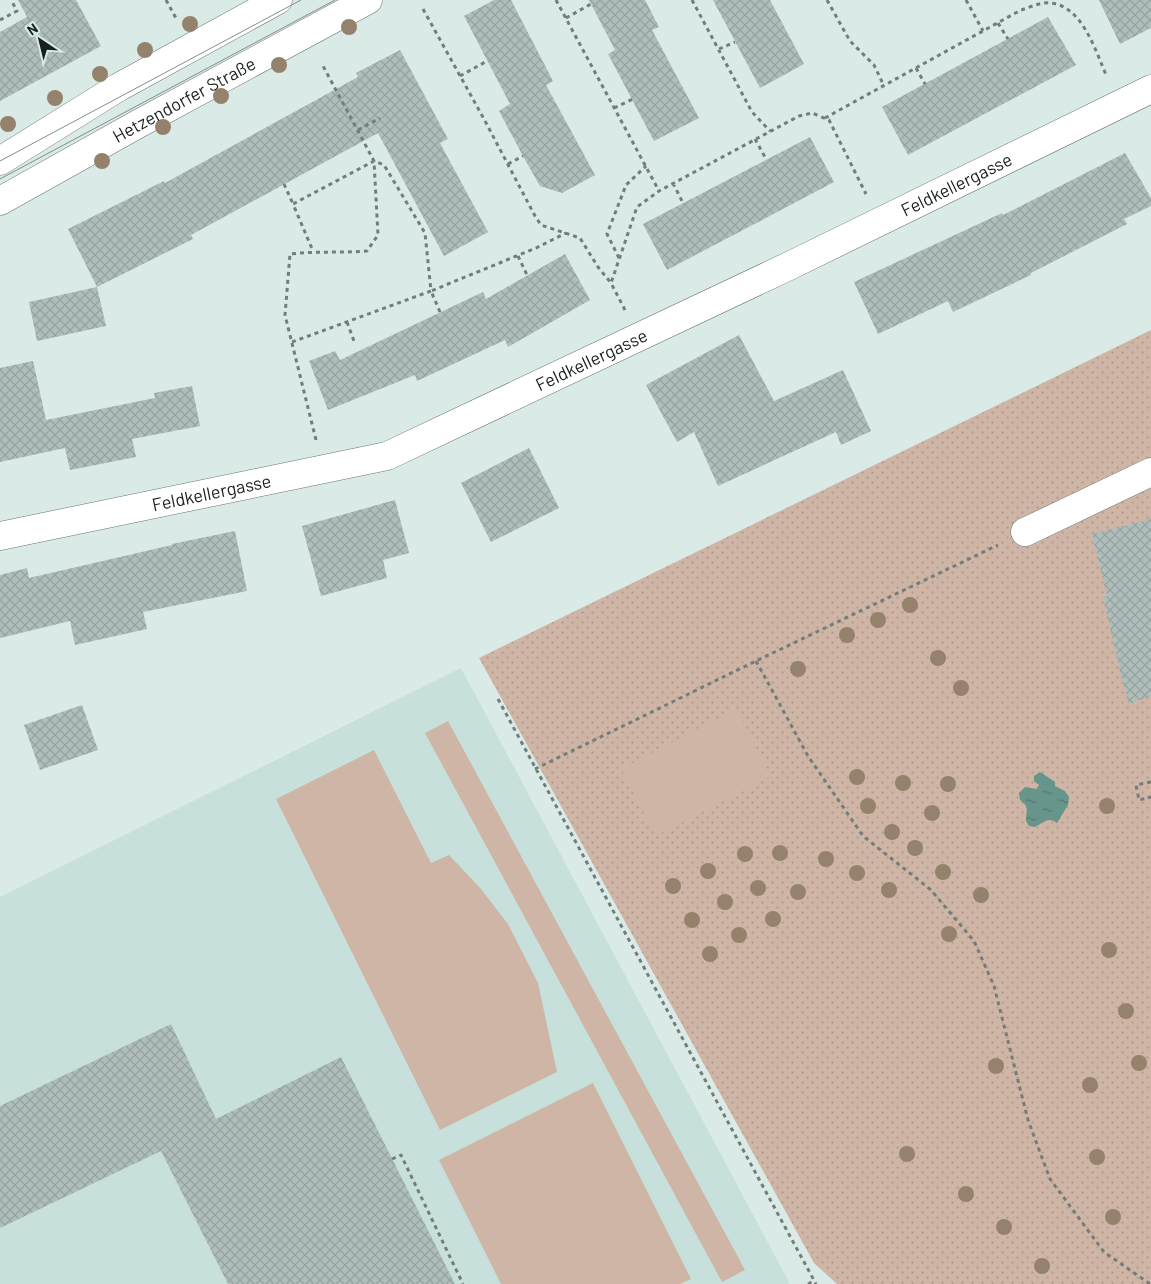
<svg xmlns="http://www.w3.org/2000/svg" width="1151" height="1284" font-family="Barlow,sans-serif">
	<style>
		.built { fill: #c7e0db }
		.grass { fill: url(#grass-dots) }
		.pitch { fill: #cfb5a5 }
		.water { fill: url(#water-ripples) }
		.building { fill: url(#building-cross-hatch) }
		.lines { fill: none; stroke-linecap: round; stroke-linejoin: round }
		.minor-casing { stroke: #687774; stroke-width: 29 }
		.major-casing { stroke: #687774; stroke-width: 29 }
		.path { stroke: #737d7b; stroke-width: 3; stroke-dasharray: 4 4; stroke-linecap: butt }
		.minor { stroke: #fff; stroke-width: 28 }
		.major { stroke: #fff; stroke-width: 28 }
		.tram { stroke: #838f8c; stroke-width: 1 }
		.tree { fill: #94826c }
		.labels { text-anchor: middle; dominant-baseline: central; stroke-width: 5; stroke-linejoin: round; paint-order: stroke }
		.street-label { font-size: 18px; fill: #1a201f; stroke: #daeae6 }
	</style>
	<defs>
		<pattern id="grass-dots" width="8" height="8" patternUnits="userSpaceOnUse" patternTransform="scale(1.25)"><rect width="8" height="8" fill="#cfb5a5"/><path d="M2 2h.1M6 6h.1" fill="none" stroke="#b19b8e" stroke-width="1.8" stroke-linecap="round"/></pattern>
		<pattern id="water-ripples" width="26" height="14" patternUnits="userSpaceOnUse" patternTransform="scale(1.25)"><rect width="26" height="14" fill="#67948b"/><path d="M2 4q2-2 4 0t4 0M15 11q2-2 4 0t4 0" fill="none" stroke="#547871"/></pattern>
		<pattern id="building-cross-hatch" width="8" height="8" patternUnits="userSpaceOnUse" patternTransform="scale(1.25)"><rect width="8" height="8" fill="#afbebb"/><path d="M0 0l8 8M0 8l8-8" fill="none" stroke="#96a3a0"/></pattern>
	</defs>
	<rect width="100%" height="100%" fill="#daeae6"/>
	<path class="built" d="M461,668L790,1284H0V897Z"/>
	<path class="grass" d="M1151,330V1284H837L814,1263L479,658Z"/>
	<path class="pitch" d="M736,709L771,776L656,836L621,769Z
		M448,721L745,1270L722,1282L425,733Z
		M374,750L431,863L449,855L481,889L508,924L538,983L557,1072L440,1130L276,799Z
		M593,1083L691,1279L680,1284H501L439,1160Z"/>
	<path class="water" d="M1040,772L1055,782V786L1065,791L1069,797L1068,805L1057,823C1048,816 1043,823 1035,827L1029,826L1026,821C1026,811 1030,807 1020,800L1019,793L1025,787L1037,789L1039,785L1034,781V776Z"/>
	<path class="building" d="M18,0H76L101,46L0,101V32L27,17Z
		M494,0H511L553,81L546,85L595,175L562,193L540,186L523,156L499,111L510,104L464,16Z
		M589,0H645L659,27L652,30L699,118L654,141L608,54L615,50Z
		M713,0H770L804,64L760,88Z
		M1099,0H1151V28L1120,44Z
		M1048,17L1076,65L908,155L882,107Z
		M400,50L448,139L440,143L488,232L444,256L378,133L191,235L193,239L97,287L68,229L164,181L165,183L358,77L356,73Z
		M810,137L834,182L667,270L643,224Z
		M1125,153L1151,198V206L1124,219L1127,224L1031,273V275L953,312L948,301L878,334L854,282L1002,213L1003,215Z
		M565,254L590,300L508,347L505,340L417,381L415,375L328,410L309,361L335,351L340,360L483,292L486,299Z
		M97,287L106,326L37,341L29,302Z
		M739,335L774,401L843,370L871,431L841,445L836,432L718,486L694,432L677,442L646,385Z
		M33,361L46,420L155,398L154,393L192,386L200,426L132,439L136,457L70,470L65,448L0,462V368Z
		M529,448L559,508L491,542L461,483Z
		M395,500L409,553L383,560L387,578L321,596L302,526Z
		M1151,519V696L1129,704L1121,676L1103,597L1107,596L1092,534Z
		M235,531L247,591L143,612L147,629L75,645L70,621L0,638V575L27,568L29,578L172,545V544Z
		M82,705L98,750L40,770L24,725Z
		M171,1024L216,1119L341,1057L455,1284H228L161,1151L0,1228V1106Z"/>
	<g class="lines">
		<g class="minor-casing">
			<g id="minor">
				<path d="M1025,532L1151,472"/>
				<path id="s1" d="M0,536L387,456L787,267L1151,89"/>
			</g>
		</g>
		<g class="major-casing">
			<g id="major">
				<path d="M0,161L119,87L278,0"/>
				<path id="s2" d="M0,201L138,124L368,0"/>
			</g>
		</g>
		<path class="path" d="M166,0L177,20
			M556,0L659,191
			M692,0L752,112L770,131
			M827,0L850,41L874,65L884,86
			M966,0L983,31
			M423,9L484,119L535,216L541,225L580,238L598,267L611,283
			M566,18L591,4
			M0,20L17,11L11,0
			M998,23L1008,39
			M719,49L735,42
			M916,68L925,84
			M460,76L487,61
			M614,108L633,99
			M825,118L1021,10C1028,8 1036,4 1044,3C1081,0 1095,50 1107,77
			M358,130L380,118
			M755,139L766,159
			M508,164L523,156
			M673,183L683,203
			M284,184L293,204
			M518,256L527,275
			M619,258L607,234L626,185L646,166
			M625,310L611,283L637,207L659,191L799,116L812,113L829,120L866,194
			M440,312L431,291L536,248L566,233
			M347,322L355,344
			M292,342L431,291L425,233L384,165L374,161L293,204L313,251
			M316,440L285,315L290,254C316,251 341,253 367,251L378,235L374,161L322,64
			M756,661L808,756L863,836L931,890L974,941L994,986L1028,1120L1050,1179L1104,1252L1150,1284
			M498,699L816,1284
			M535,769L756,661L998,545
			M1151,782L1136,785L1139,800L1151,797
			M392,1159L401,1155L463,1284
			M808,1284L813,1281"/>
		<use href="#minor" class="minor"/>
		<use href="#major" class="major"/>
		<path class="tram" d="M0,161L301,0
			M0,179L335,0"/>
	</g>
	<g class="tree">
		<circle cx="190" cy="24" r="8"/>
		<circle cx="349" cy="27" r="8"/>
		<circle cx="145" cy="50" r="8"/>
		<circle cx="279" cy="65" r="8"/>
		<circle cx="100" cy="74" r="8"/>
		<circle cx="221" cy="96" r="8"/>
		<circle cx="55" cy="98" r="8"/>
		<circle cx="8" cy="124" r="8"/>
		<circle cx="163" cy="127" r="8"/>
		<circle cx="102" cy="161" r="8"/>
		<circle cx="910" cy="605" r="8"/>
		<circle cx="878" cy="620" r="8"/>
		<circle cx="847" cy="635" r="8"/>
		<circle cx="938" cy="658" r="8"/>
		<circle cx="798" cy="669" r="8"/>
		<circle cx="961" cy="688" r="8"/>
		<circle cx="857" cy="777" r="8"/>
		<circle cx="903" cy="783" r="8"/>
		<circle cx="948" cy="784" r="8"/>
		<circle cx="868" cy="806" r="8"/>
		<circle cx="1107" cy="806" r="8"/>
		<circle cx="932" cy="813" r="8"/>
		<circle cx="892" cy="832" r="8"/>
		<circle cx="915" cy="848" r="8"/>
		<circle cx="780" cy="853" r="8"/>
		<circle cx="745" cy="854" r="8"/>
		<circle cx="826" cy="859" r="8"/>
		<circle cx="708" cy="871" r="8"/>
		<circle cx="943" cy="872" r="8"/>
		<circle cx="857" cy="873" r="8"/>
		<circle cx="673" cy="886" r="8"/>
		<circle cx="758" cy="888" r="8"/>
		<circle cx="889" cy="890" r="8"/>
		<circle cx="798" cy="892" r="8"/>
		<circle cx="981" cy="895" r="8"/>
		<circle cx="725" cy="902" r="8"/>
		<circle cx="773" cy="919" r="8"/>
		<circle cx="692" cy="920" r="8"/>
		<circle cx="949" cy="934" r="8"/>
		<circle cx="739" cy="935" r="8"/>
		<circle cx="1109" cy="950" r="8"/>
		<circle cx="710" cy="954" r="8"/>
		<circle cx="1126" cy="1011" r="8"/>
		<circle cx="1139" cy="1063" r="8"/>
		<circle cx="996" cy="1066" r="8"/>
		<circle cx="1090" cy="1085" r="8"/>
		<circle cx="907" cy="1154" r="8"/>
		<circle cx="1097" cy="1157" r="8"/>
		<circle cx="966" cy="1194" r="8"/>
		<circle cx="1113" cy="1217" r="8"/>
		<circle cx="1004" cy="1227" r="8"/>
		<circle cx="1042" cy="1266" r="8"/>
	</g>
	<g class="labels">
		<g class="street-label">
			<text stroke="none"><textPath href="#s2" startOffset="210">Hetzendorfer Straße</textPath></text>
			<text stroke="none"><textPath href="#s1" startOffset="1026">Feldkellergasse</textPath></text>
			<text stroke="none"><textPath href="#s1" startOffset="621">Feldkellergasse</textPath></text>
			<text stroke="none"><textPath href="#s1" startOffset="216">Feldkellergasse</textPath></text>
		</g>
	</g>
	<g transform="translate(40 40) rotate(325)" stroke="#daeae6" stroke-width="4" paint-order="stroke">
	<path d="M0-4L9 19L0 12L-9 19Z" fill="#1a201f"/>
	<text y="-8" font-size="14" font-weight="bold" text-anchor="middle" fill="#1a201f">N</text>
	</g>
</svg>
